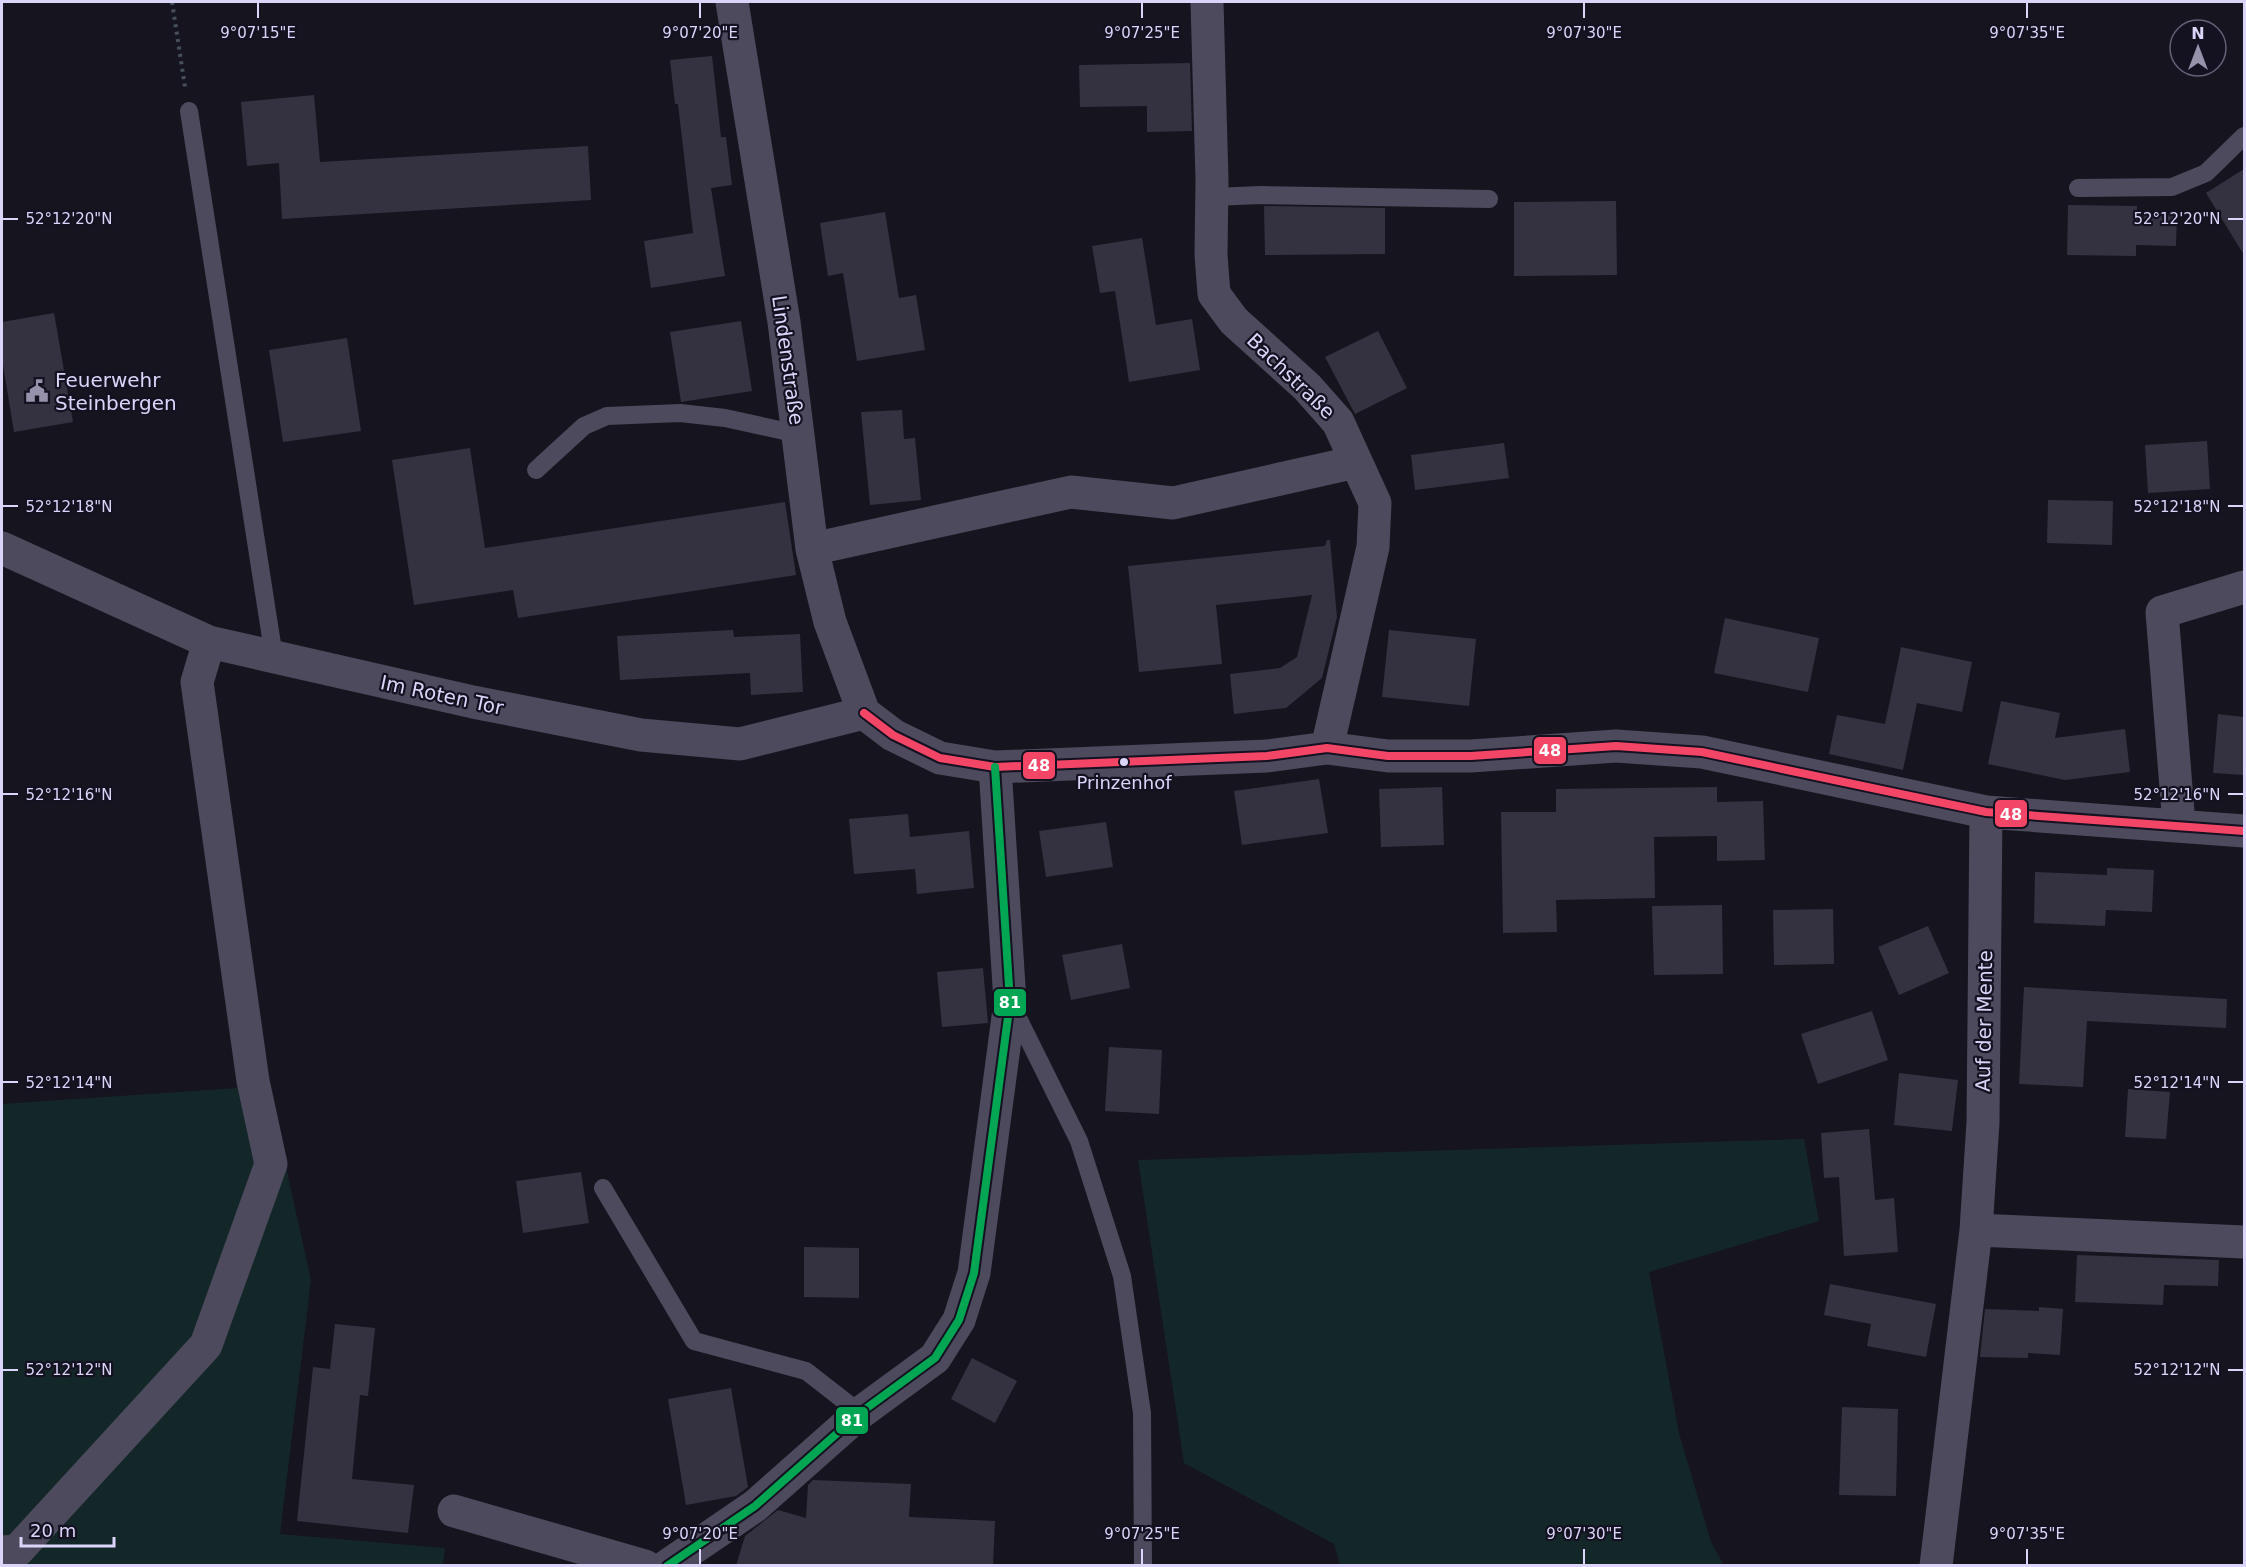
<svg xmlns="http://www.w3.org/2000/svg" width="2246" height="1567" font-family="'DejaVu Sans',sans-serif">
	<style>
		.green { fill: #142728 }
		.building { fill: #343240 }
		.lines { fill: none; stroke-linecap: round; stroke-linejoin: round }
		.path { stroke: #47505a; stroke-width: 4; stroke-dasharray: 3 4.5; stroke-linecap: butt }
		.service { stroke: #4c4a5c; stroke-width: 18 }
		.minor { stroke: #4c4a5c; stroke-width: 33 }
		.bus-1-casing { stroke: #141121; stroke-width: 12 }
		.bus-2-casing { stroke: #141121; stroke-width: 12 }
		.bus-1 { stroke: #f34667; stroke-width: 8 }
		.bus-2 { stroke: #00a651; stroke-width: 8 }
		.ticks { fill: none; stroke: #dbd6f9; stroke-width: 2 }
		.bus-dot { fill: #dbd6f9; stroke: #141121; stroke-width: 2 }
		.labels { text-anchor: middle; dominant-baseline: central; stroke-width: 4.5; stroke-linejoin: round; paint-order: stroke }
		.bus-label { font-size: 18px; fill: #dbd6f9; stroke: #141121 }
		.street-label { font-size: 20px; fill: #dbd6f9; stroke: #141121 }
		.poi-label { font-size: 20px; fill: #dbd6f9; stroke: #141121; text-anchor: start }
		.ticks-label { font-size: 15px; text-anchor: middle; fill: #dbd6f9; stroke: #141121; stroke-width: 4.5; stroke-linejoin: round; paint-order: stroke }
		.line-badge { stroke: #141121; stroke-width: 2 }
		.badge-label { font-size: 16px; text-anchor: middle; font-weight: bold; fill: #fff }
	</style>
	<rect width="100%" height="100%" fill="#16141e"/>
	<path class="green" d="M268,1086L311,1280L280,1534L445,1548L443,1565L2,1566V1104Z
		M1804,1139L1819,1221L1649,1272L1679,1433L1711,1542L1724,1565H1340L1334,1544L1184,1463L1138,1160Z"/>
	<path class="building" d="M712,56L721,137H726L732,185L711,188L725,276L651,288L644,241L693,233L678,104H675L670,60Z
		M1190,63L1192,131L1147,132V106L1080,107L1079,65Z
		M314,95L320,162L588,146L591,200L282,219L279,163L247,166L241,102Z
		M2244,169V255L2206,193Z
		M1616,201L1617,275L1514,276V202Z
		M2068,205L2137,206V214L2177,215L2176,246L2136,245V256L2067,255Z
		M1264,206L1385,208V254L1265,255Z
		M885,212L899,298L916,295L925,350L857,361L843,273L828,276L820,223Z
		M1142,238L1156,325L1192,319L1200,370L1129,382L1115,291L1100,293L1092,246Z
		M54,313L73,422L14,432L2,359V322Z
		M741,321L752,391L681,402L670,332Z
		M1378,331L1407,388L1355,414L1325,357Z
		M347,338L361,431L283,442L269,350Z
		M902,410L904,439L915,438L921,500L870,505L861,412Z
		M2207,441L2210,489L2148,493L2145,445Z
		M1504,443L1509,478L1415,490L1411,455Z
		M470,448L485,548L785,502L796,575L518,618L513,590L414,605L392,460Z
		M2048,500L2113,501L2112,545L2047,543Z
		M1327,540H1330L1337,617L1322,678L1286,708L1234,714L1230,674L1280,668L1297,657L1312,595L1216,605L1222,664L1139,672L1128,566L1325,546Z
		M1725,618L1819,638L1808,692L1714,673Z
		M733,630L734,637L800,634L803,692L751,695L750,673L620,680L617,636Z
		M1389,630L1476,639L1469,706L1382,697Z
		M1901,647L1972,662L1962,712L1917,703L1903,770L1829,754L1837,715L1885,724Z
		M2001,701L2060,713L2055,738L2125,729L2130,772L2065,780L1988,764Z
		M2218,714L2244,717V775L2213,773Z
		M1319,779L1328,833L1242,845L1234,791Z
		M1442,787L1444,845L1381,847L1379,789Z
		M1717,787V802L1763,801L1765,860L1717,861V836L1654,837L1655,898L1556,900L1557,932L1503,933L1501,812H1556V789Z
		M908,814L910,837L969,831L974,888L917,894L915,869L854,874L849,819Z
		M1106,822L1113,867L1046,877L1039,831Z
		M2107,868L2154,870L2152,912L2106,910L2105,926L2034,923L2035,872L2107,875Z
		M1722,905L1723,974L1654,975L1652,906Z
		M1833,909L1834,964L1774,965L1773,910Z
		M1928,926L1949,973L1899,995L1878,947Z
		M1122,944L1130,988L1071,1000L1062,955Z
		M983,968L988,1023L942,1027L937,972Z
		M2024,987L2227,999L2226,1028L2087,1021L2083,1087L2019,1084Z
		M1872,1011L1888,1060L1818,1084L1801,1034Z
		M1109,1047L1162,1050L1159,1114L1105,1111Z
		M1899,1073L1958,1080L1952,1131L1894,1125Z
		M2128,1089L2170,1092L2166,1139L2125,1137Z
		M1869,1129L1875,1200L1894,1198L1898,1252L1844,1256L1839,1177L1824,1178L1821,1133Z
		M581,1172L589,1223L523,1233L516,1181Z
		M804,1247L859,1248V1298L804,1297Z
		M2077,1255L2219,1260L2218,1286L2164,1285L2163,1305L2075,1302Z
		M1830,1284L1936,1304L1926,1357L1867,1346L1871,1324L1824,1315Z
		M2039,1307L2063,1309L2060,1355L2028,1353V1358L1980,1357L1985,1309L2039,1311Z
		M335,1324L375,1328L368,1396L360,1395L352,1479L414,1485L408,1533L297,1521L313,1367L330,1369Z
		M972,1358L1017,1381L995,1423L951,1399Z
		M731,1388L748,1487L736,1496L686,1505L668,1399Z
		M1842,1407L1898,1409L1896,1496L1839,1495Z
		M813,1480L911,1484L909,1517L995,1521L993,1566H736L745,1536L778,1510L806,1518L808,1485Z"/>
	<g class="lines">
		<path class="path" d="M172,2L185,87"/>
		<path class="service" d="M189,111L274,657
			M2078,188L2172,187L2206,173L2244,136
			M1212,197L1261,195L1489,199
			M536,470L584,426L607,416L680,413L725,418L798,434
			M1012,1006L1079,1141L1122,1276L1142,1413L1143,1566
			M603,1188L694,1341L806,1371L860,1413"/>
		<path class="minor" d="M732,2L784,322L812,549L830,622L864,713
			M1207,2L1212,180L1211,255L1214,294L1234,321L1307,387L1338,422L1375,503L1373,547L1327,748
			M2,548L209,642L473,702L641,735L740,744L864,713
			M812,549L1071,492L1173,503L1356,462
			M864,713L893,735L940,758L995,767L1267,756L1327,748L1388,756H1471L1616,746L1702,752L1986,812L2244,831
			M2179,825L2162,612L2244,587
			M1976,1230L2244,1242
			M454,1511L645,1566
			M2,1552L17,1551L206,1345L271,1164L253,1081L197,682L209,642
			M667,1566L755,1506L860,1413L935,1358L959,1320L974,1273L1010,1002L995,767
			M1936,1566L1976,1230L1983,1122L1986,812"/>
		<g class="bus-1-casing">
			<path id="bus-1" d="M864,713L893,735L940,758L995,767L1267,756L1327,748L1388,756H1471L1616,746L1702,752L1986,812L2244,831"/>
		</g>
		<g class="bus-2-casing">
			<path id="bus-2" d="M667,1566L755,1506L860,1413L935,1358L959,1320L974,1273L1010,1002L995,767"/>
		</g>
		<use href="#bus-1" class="bus-1"/>
		<use href="#bus-2" class="bus-2"/>
	</g>
	<path class="ticks" d="M258,3V18M700,3V18M1142,3V18M1584,3V18M2027,3V18M3,219H18M2228,219H2243M3,506H18M2228,506H2243M3,794H18M2228,794H2243M3,1082H18M2228,1082H2243M3,1370H18M2228,1370H2243M700,1549V1564M1142,1549V1564M1584,1549V1564M2027,1549V1564"/>
	<defs>
		<g id="civic-bare" transform="scale(1.8)"><path d="M-.6-6.5H3V-4.5H.6V-3L4-1V1h2V6H-6V1h2V-1L-.6-3ZM-1.2 2.5V6h2.4V2.5Z" fill="#9692ac" stroke="#141121" stroke-width="2.5" paint-order="stroke"/></g>
	</defs>
	<g fill-rule="evenodd">
		<use href="#civic-bare" x="37" y="391"/>
	</g>
	<circle class="bus-dot" cx="1124" cy="762" r="5"/>
	<g class="labels">
		<g class="bus-label">
			<text x="1124" y="782">Prinzenhof</text>
		</g>
		<g class="street-label">
			<text transform="translate(788 360) rotate(82)">Lindenstraße</text>
			<text transform="translate(1291 376) rotate(44)">Bachstraße</text>
			<text transform="translate(442 695) rotate(12)">Im Roten Tor</text>
			<text transform="translate(1984 1021) rotate(-89)">Auf der Mente</text>
		</g>
		<g class="poi-label">
			<text x="55" y="380">Feuerwehr<tspan x="55" dy="23">Steinbergen</tspan></text>
		</g>
	</g>
	<g class="ticks-label">
		<text x="258" y="38">9°07'15"E</text>
		<text x="700" y="38">9°07'20"E</text>
		<text x="1142" y="38">9°07'25"E</text>
		<text x="1584" y="38">9°07'30"E</text>
		<text x="2027" y="38">9°07'35"E</text>
		<text x="69" y="224">52°12'20"N</text>
		<text x="2177" y="224">52°12'20"N</text>
		<text x="69" y="512">52°12'18"N</text>
		<text x="2177" y="512">52°12'18"N</text>
		<text x="69" y="800">52°12'16"N</text>
		<text x="2177" y="800">52°12'16"N</text>
		<text x="69" y="1088">52°12'14"N</text>
		<text x="2177" y="1088">52°12'14"N</text>
		<text x="69" y="1375">52°12'12"N</text>
		<text x="2177" y="1375">52°12'12"N</text>
		<text x="700" y="1539">9°07'20"E</text>
		<text x="1142" y="1539">9°07'25"E</text>
		<text x="1584" y="1539">9°07'30"E</text>
		<text x="2027" y="1539">9°07'35"E</text>
	</g>
	<g class="line-badge">
		<rect x="1533" y="736" width="34" height="29" rx="6" fill="#f34667"/>
		<rect x="1022" y="751" width="34" height="29" rx="6" fill="#f34667"/>
		<rect x="1994" y="799" width="34" height="29" rx="6" fill="#f34667"/>
		<rect x="993" y="988" width="34" height="29" rx="6" fill="#00a651"/>
		<rect x="835" y="1406" width="34" height="29" rx="6" fill="#00a651"/>
	</g>
	<g class="badge-label">
		<text x="1550" y="756">48</text>
		<text x="1039" y="771">48</text>
		<text x="2011" y="820">48</text>
		<text x="1010" y="1008">81</text>
		<text x="852" y="1426">81</text>
	</g>
	<rect width="2246" height="1567" fill="none" stroke="#dbd6f9" stroke-width="6"/>
	<g transform="translate(2198 48)"><circle r="28" fill="#141121" stroke="#646077" stroke-width="1.5"/>
	<path d="M0-4.5L10 22L0 15L-10 22Z" fill="#9692ac"/>
	<text y="-9" font-size="16" font-weight="bold" text-anchor="middle" fill="#dbd6f9">N</text>
	</g>
	<path d="M21 1537v9h93v-9" fill="none" stroke="#dbd6f9" stroke-width="3"/>
	<text x="30" y="1537" font-size="18" fill="#dbd6f9" stroke="#141121" stroke-width="4.5" paint-order="stroke">20 m</text>
</svg>
